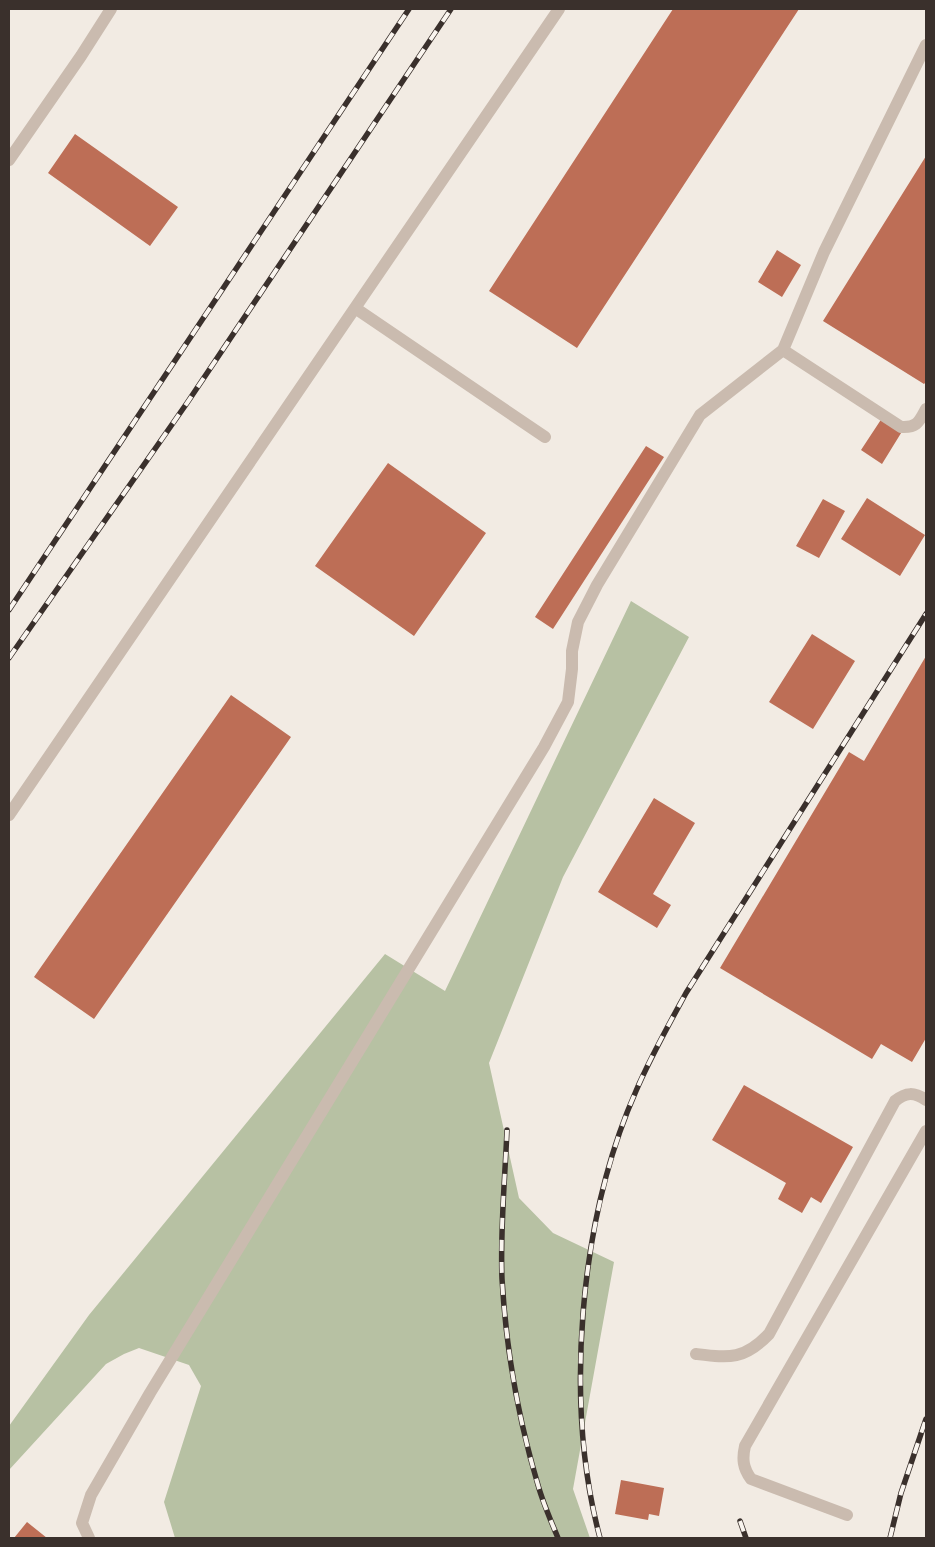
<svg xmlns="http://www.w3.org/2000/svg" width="935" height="1547" font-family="Montserrat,sans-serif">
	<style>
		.green { fill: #b7c1a3 }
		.building { fill: #bd6e56 }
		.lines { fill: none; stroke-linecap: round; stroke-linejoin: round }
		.minor { stroke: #cabbaf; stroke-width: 12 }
		.rail-casing { stroke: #3a302c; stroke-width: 5.5 }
		.rail { stroke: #faf5ef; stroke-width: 4; stroke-dasharray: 11; stroke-linecap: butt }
	</style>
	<rect width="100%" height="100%" fill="#f2ebe3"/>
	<path class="green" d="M631,601L689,637L563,877L489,1063L519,1198L553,1233L614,1262L573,1489L590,1538H175L164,1502L201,1386L189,1365L139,1348L124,1354L106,1364L9,1470V1426L89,1315L385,954L445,991Z"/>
	<path class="building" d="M673,9H799L577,348L489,291Z
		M75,134L178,207L150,246L48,173Z
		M926,156V382L924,384L823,321Z
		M777,250L801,265L782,297L758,282Z
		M886,412L906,425L882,464L861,450Z
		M646,446L664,457L553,629L535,617Z
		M388,463L486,533L414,636L315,566Z
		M867,498L925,535L900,576L841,539Z
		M823,499L845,511L819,558L796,546Z
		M812,634L855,661L813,729L769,702Z
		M926,656V1038L912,1062L881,1044L872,1059L720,968L849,752L864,761Z
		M231,695L291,737L94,1019L34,977Z
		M654,798L695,823L653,894L671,905L657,928L598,892Z
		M744,1085L853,1147L821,1203L811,1197L802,1213L778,1199L786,1183L712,1140Z
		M621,1480L664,1488L659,1516L649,1514L648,1520L615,1514Z
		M27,1522L47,1538H14Z"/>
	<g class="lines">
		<path class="minor" d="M9,160L81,56L111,9
			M355,308L545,437
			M783,350L901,427C917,428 919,422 926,409
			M9,815L559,9
			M696,1354C730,1358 744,1360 769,1334L895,1101C906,1092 914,1092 926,1100
			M847,1515L751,1479C743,1468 742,1459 745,1446L926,1131
			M89,1538L82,1523L91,1495L150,1393L544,747L568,702L572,669V651L578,622L597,585L700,415L783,350L824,252L926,45"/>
		<g class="rail-casing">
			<path id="rail" d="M9,610L409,9
				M9,658L187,403L451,9
				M507,1130C505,1179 500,1230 502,1279C506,1348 518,1418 538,1485C543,1503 551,1521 558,1538
				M740,1521L746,1538
				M600,1538C564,1403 579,1220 636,1091C650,1058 668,1026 686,993L926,614
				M890,1538L901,1493L926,1419"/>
		</g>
		<use href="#rail" class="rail"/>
	</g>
	<rect width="935" height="1547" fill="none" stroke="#3a302c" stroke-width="20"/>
</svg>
